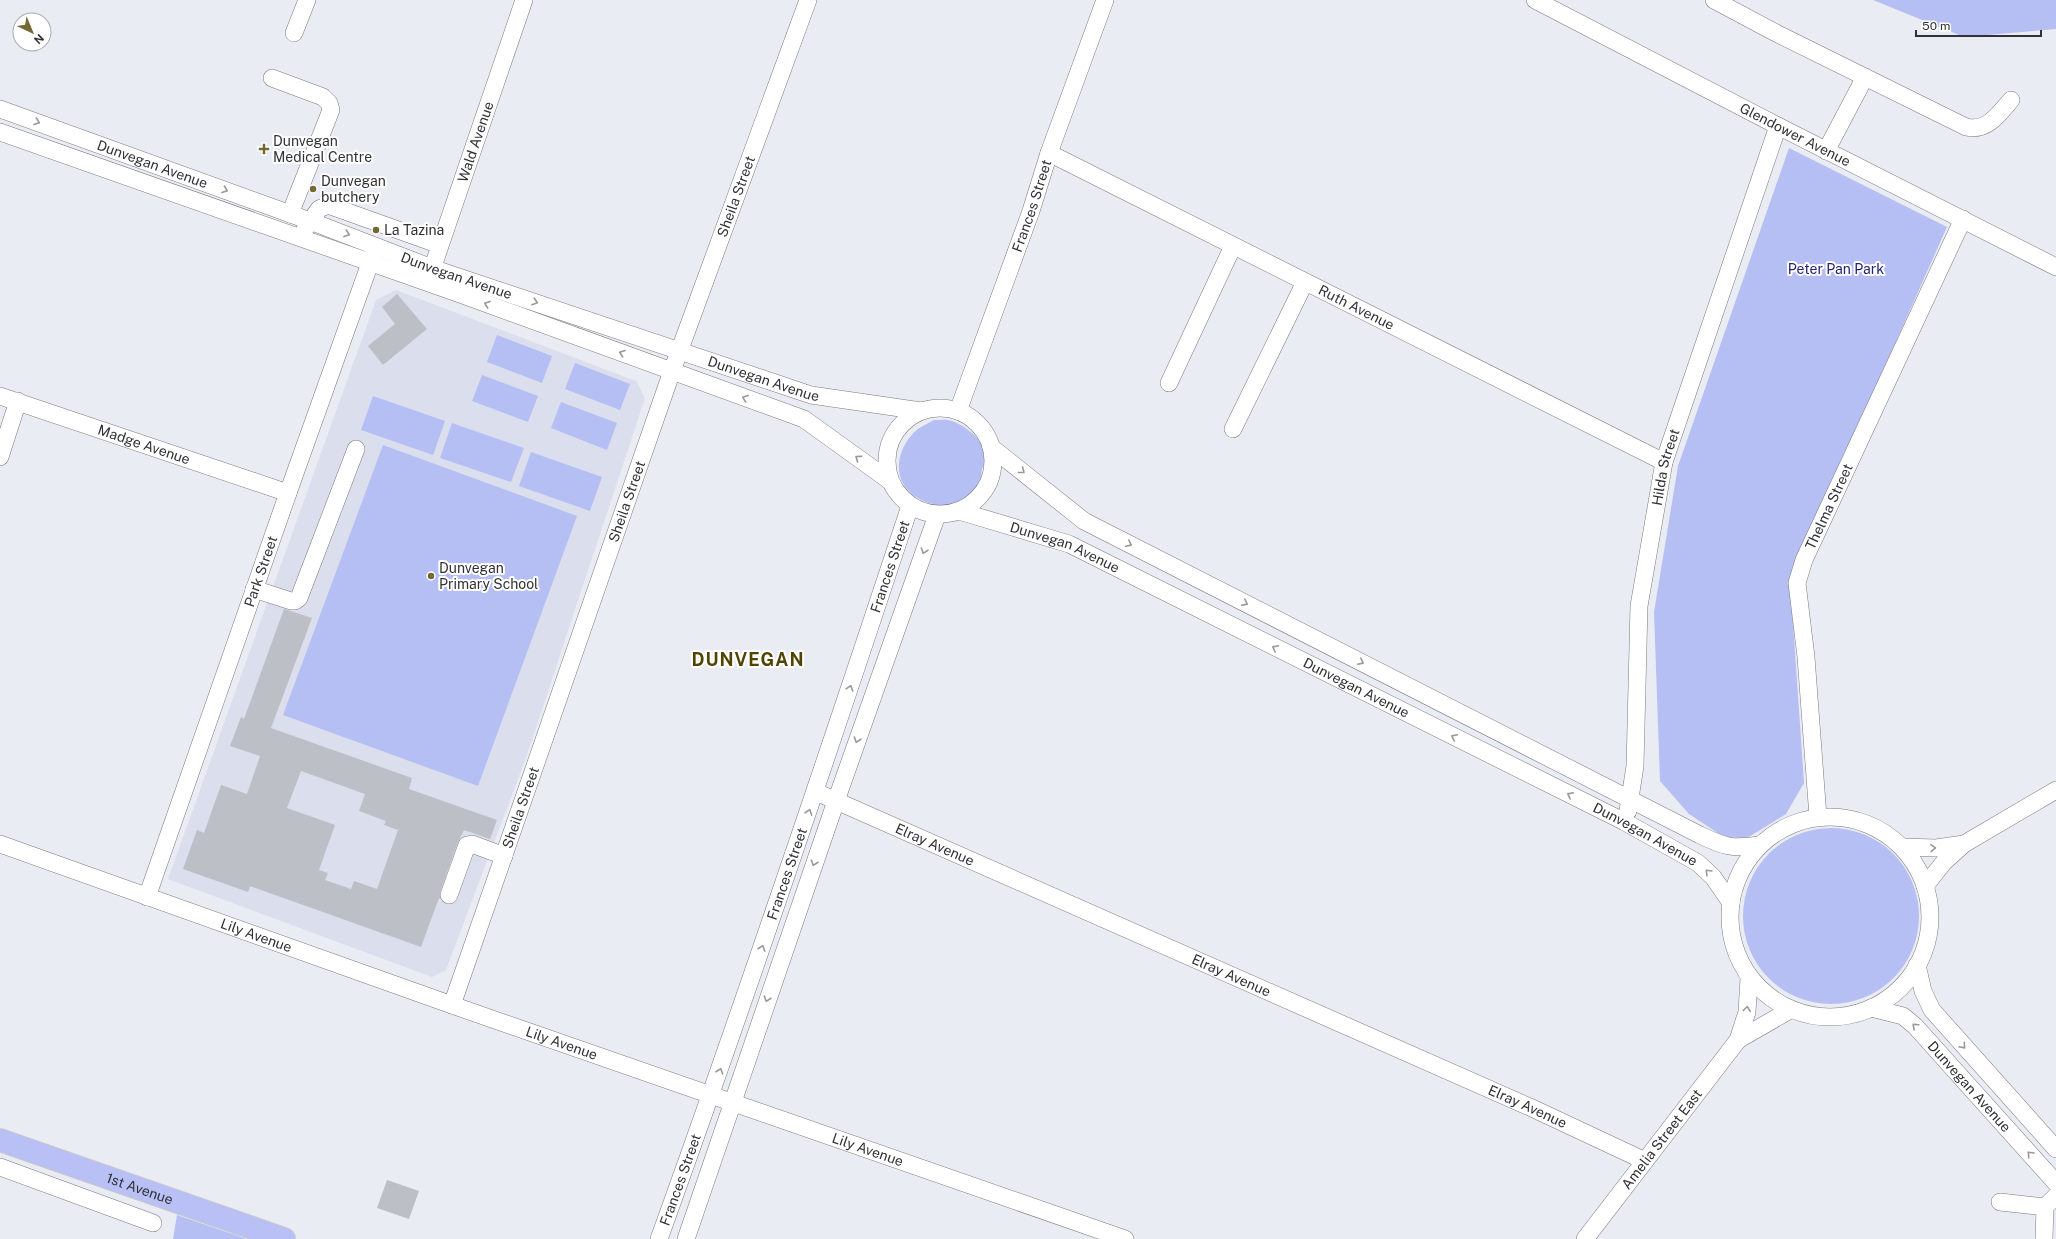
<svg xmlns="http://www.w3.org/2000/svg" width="2056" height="1239" font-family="'Public Sans',sans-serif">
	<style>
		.built { fill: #dbdeed }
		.green { fill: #b5bff3 }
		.building { fill: #bdbfc6; fill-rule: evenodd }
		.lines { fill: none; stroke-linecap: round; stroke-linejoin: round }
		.minor-casing { stroke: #797a81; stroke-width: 18 }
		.major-casing { stroke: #c9caca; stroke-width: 24 }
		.minor { stroke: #fff; stroke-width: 17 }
		.major { stroke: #b8c0f5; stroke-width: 22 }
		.oneway { stroke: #98989a }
		.poi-dot { fill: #746835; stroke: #fff; stroke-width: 1.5 }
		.labels { text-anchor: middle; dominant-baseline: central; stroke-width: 4; stroke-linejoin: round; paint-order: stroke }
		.street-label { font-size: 14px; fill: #313235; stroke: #fff }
		.poi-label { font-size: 14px; fill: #313235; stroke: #fff; text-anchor: start }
		.park-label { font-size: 14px; fill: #232374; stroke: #fff }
		.district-label { font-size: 18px; font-weight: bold; letter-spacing: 1px; fill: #514300; stroke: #fff }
	</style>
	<rect width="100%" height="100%" fill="#eaecf3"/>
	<path class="built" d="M396,290L636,381L645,398L527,755L446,970L432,977L168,879L376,300Z"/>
	<path class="green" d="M1873,0H2056V29L1964,37Z
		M1789,148L1947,227L1790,579L1804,783L1786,814L1747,838L1724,837L1689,814L1660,781L1654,612L1678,466Z
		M497,335L552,356L542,383L487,362Z
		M575,363L630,384L620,410L565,389Z
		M482,375L538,396L528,422L472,401Z
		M373,396L445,421L433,455L361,430Z
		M561,402L617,423L607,450L551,428Z
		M934,420C939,420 946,419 952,421C966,426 988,442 986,460C986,463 983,466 982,469C981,473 982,479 980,484C977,489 972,493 967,497C950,509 933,507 916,497C890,480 896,447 918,429C922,426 929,423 934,420Z
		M452,423L524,448L511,482L440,458Z
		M383,445L577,516L478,786L283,715Z
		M531,452L602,477L590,511L519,486Z
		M1743 916a88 88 0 1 1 176 0a88 88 0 1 1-176 0Z
		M177,1215L247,1239H173Z"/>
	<path class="building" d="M397,294L427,329L383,365L368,346L395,324L382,307Z
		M284,609L312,618L271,728L412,778L409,789L497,820L490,839L464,830L458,842L440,892V899L439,898L421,947L250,886L248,892L183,869L197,830L204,833L221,785L247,794L260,756L230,746L241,717L244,719ZM301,771L365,794L359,811L386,821L384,825L398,830L377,889L354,881L351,889L325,880L328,873L319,870L335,825L287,808Z
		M387,1180L419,1191L409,1219L377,1208Z"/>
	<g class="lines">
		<g class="minor-casing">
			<g id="minor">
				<path id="s1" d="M1535,0L1778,126L2056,267"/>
				<path d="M1714,0L1776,33L1966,127C1987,132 1999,114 2011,100"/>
				<path d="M294,33L307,0"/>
				<path d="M272,78L323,97L329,103L331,110L290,214"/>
				<path id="s2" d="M0,109L310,221L432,268L811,395L921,411"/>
				<path d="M0,132L460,294L804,419L890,481"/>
				<path d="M1826,151L1865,77"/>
				<path id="s3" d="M1049,153L1664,462"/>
				<path d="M305,229L319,209L328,205L440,245"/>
				<path id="s4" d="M429,278L524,0"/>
				<path d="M1169,383L1233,246"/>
				<path id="s5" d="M0,396L288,493"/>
				<circle cx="940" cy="461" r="53"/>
				<path id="s6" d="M958,411L1031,211L1049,153L1105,0"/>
				<path d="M1233,429L1305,282"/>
				<path d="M991,447L1084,521L1700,835C1725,847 1732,849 1759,845"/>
				<path d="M0,457L18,401"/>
				<path id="s7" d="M959,511L1069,544L1625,822L1698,863L1713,877L1731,903"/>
				<path d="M254,589L291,601H295L299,598L356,449"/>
				<path id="s8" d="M816,792L1532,1108L1645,1161"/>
				<path id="s9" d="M1628,811L1635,766L1639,606L1664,462L1778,126"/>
				<path id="s10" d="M1818,817L1806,657L1797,583L1804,560L1963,219"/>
				<circle cx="1830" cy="917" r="100"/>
				<path id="s11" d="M0,844L452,1005L1125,1239"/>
				<path d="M1902,847L1936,848L1964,844"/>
				<path d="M1925,886L1944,862L1964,844L2056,790"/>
				<path d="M449,895L467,845L472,844L504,856"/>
				<path id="s12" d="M147,897L288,493L374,252"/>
				<path d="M1917,965L1923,991L1932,1010L2056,1149"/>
				<path id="s13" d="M452,1005L672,371L808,0"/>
				<path id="s14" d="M1871,1008L1903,1016L1915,1026L2056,1183"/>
				<path d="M1738,1040L1790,1010"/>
				<path d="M0,1167L153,1223"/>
				<path d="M2000,1202L2045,1207"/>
				<path id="s15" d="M659,1239C747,996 829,751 910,506"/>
				<path d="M686,1239L836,801L937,515"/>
				<path id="s16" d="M1585,1239L1738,1040L1747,1012L1749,978"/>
				<path d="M2044,1239L2045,1207L2056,1196"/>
			</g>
		</g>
		<g class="major-casing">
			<g id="major">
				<path id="s17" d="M0,1140L284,1239"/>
			</g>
		</g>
		<use href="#minor" class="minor"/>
		<use href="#major" class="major"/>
	</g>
	<defs><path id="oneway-chevron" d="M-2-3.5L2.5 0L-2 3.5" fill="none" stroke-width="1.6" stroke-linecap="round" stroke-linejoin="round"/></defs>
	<g class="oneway">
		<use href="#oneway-chevron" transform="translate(37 122) rotate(20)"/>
		<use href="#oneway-chevron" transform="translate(225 190) rotate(20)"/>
		<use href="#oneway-chevron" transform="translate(347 234) rotate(20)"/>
		<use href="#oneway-chevron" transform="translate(535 302) rotate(18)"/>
		<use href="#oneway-chevron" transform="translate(487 304) rotate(-160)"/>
		<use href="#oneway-chevron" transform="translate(622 353) rotate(-160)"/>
		<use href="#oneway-chevron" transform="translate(745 398) rotate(-160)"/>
		<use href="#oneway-chevron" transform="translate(858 458) rotate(-144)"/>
		<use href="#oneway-chevron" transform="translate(1022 471) rotate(38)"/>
		<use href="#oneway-chevron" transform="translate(1129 544) rotate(27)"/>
		<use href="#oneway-chevron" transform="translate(924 551) rotate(109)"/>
		<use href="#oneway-chevron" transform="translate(1245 603) rotate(27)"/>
		<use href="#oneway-chevron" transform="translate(1275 648) rotate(-153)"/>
		<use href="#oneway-chevron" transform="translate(1361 662) rotate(27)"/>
		<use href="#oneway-chevron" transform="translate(850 688) rotate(-72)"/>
		<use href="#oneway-chevron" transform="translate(1454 737) rotate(-153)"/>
		<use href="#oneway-chevron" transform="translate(857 740) rotate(109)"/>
		<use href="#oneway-chevron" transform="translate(1570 795) rotate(-153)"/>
		<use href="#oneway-chevron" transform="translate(809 812) rotate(-71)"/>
		<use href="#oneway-chevron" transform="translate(1933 848) rotate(-2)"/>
		<use href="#oneway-chevron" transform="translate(814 863) rotate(109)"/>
		<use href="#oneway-chevron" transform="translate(1708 872) rotate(-135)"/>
		<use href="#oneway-chevron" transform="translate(762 948) rotate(-71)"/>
		<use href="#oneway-chevron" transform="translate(767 999) rotate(109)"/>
		<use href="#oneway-chevron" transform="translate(1747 1009) rotate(-82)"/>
		<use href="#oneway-chevron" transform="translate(1915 1026) rotate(-137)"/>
		<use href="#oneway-chevron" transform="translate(1963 1046) rotate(49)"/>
		<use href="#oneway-chevron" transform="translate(720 1071) rotate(-71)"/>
		<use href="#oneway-chevron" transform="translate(2030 1154) rotate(-133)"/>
	</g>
	<g class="poi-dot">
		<path d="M262 143h4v4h4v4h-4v4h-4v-4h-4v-4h4z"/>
		<circle cx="313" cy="189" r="4"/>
		<circle cx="376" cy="230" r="4"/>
		<circle cx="431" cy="576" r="4"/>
	</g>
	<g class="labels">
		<g class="street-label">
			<text stroke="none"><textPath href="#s1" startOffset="293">Glendower Avenue</textPath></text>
			<text stroke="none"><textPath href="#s4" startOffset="144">Wald Avenue</textPath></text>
			<text stroke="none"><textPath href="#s2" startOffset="162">Dunvegan Avenue</textPath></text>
			<text stroke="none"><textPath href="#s13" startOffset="857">Sheila Street</textPath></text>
			<text stroke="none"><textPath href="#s6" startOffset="218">Frances Street</textPath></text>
			<text stroke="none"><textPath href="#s2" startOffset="486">Dunvegan Avenue</textPath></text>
			<text stroke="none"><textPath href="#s3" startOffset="344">Ruth Avenue</textPath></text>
			<text stroke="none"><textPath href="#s2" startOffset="810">Dunvegan Avenue</textPath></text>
			<text stroke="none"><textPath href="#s5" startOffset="152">Madge Avenue</textPath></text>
			<text stroke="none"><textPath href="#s9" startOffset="347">Hilda Street</textPath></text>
			<text stroke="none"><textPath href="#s13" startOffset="533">Sheila Street</textPath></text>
			<text stroke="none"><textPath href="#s10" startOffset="318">Thelma Street</textPath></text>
			<text stroke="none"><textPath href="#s7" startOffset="112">Dunvegan Avenue</textPath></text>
			<text stroke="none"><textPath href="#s15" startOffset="711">Frances Street</textPath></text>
			<text stroke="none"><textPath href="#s12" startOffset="345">Park Street</textPath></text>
			<text stroke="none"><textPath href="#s7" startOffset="436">Dunvegan Avenue</textPath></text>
			<text stroke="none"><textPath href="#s13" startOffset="209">Sheila Street</textPath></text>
			<text stroke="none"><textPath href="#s7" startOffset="760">Dunvegan Avenue</textPath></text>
			<text stroke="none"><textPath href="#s8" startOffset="130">Elray Avenue</textPath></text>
			<text stroke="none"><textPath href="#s15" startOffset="387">Frances Street</textPath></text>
			<text stroke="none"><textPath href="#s11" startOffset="272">Lily Avenue</textPath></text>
			<text stroke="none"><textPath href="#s8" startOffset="454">Elray Avenue</textPath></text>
			<text stroke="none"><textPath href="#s11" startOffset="596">Lily Avenue</textPath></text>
			<text stroke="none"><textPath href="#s14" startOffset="130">Dunvegan Avenue</textPath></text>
			<text stroke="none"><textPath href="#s8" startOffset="778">Elray Avenue</textPath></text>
			<text stroke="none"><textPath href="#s16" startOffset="126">Amelia Street East</textPath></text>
			<text stroke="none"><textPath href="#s11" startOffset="920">Lily Avenue</textPath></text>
			<text stroke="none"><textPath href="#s15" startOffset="63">Frances Street</textPath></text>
			<text stroke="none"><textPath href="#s17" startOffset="148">1st Avenue</textPath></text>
		</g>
		<g class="poi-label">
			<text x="273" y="141">Dunvegan<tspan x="273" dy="16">Medical Centre</tspan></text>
			<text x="321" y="181">Dunvegan<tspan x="321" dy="16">butchery</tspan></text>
			<text x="384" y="230">La Tazina</text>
			<text x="439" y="568">Dunvegan<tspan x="439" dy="16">Primary School</tspan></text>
		</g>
		<g class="park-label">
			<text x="1836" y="269">Peter Pan Park</text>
		</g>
		<g class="district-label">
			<text x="748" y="659">DUNVEGAN</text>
		</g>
	</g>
	<g transform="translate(32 32) rotate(136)"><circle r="19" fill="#ffffff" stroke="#adadae"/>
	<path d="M0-3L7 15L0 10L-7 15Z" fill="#746835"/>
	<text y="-6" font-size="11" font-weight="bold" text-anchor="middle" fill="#313235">N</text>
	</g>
	<path d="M1916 30v6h125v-6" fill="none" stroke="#313235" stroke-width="2"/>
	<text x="1922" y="30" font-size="12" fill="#313235" stroke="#ffffff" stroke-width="3" paint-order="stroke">50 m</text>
</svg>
